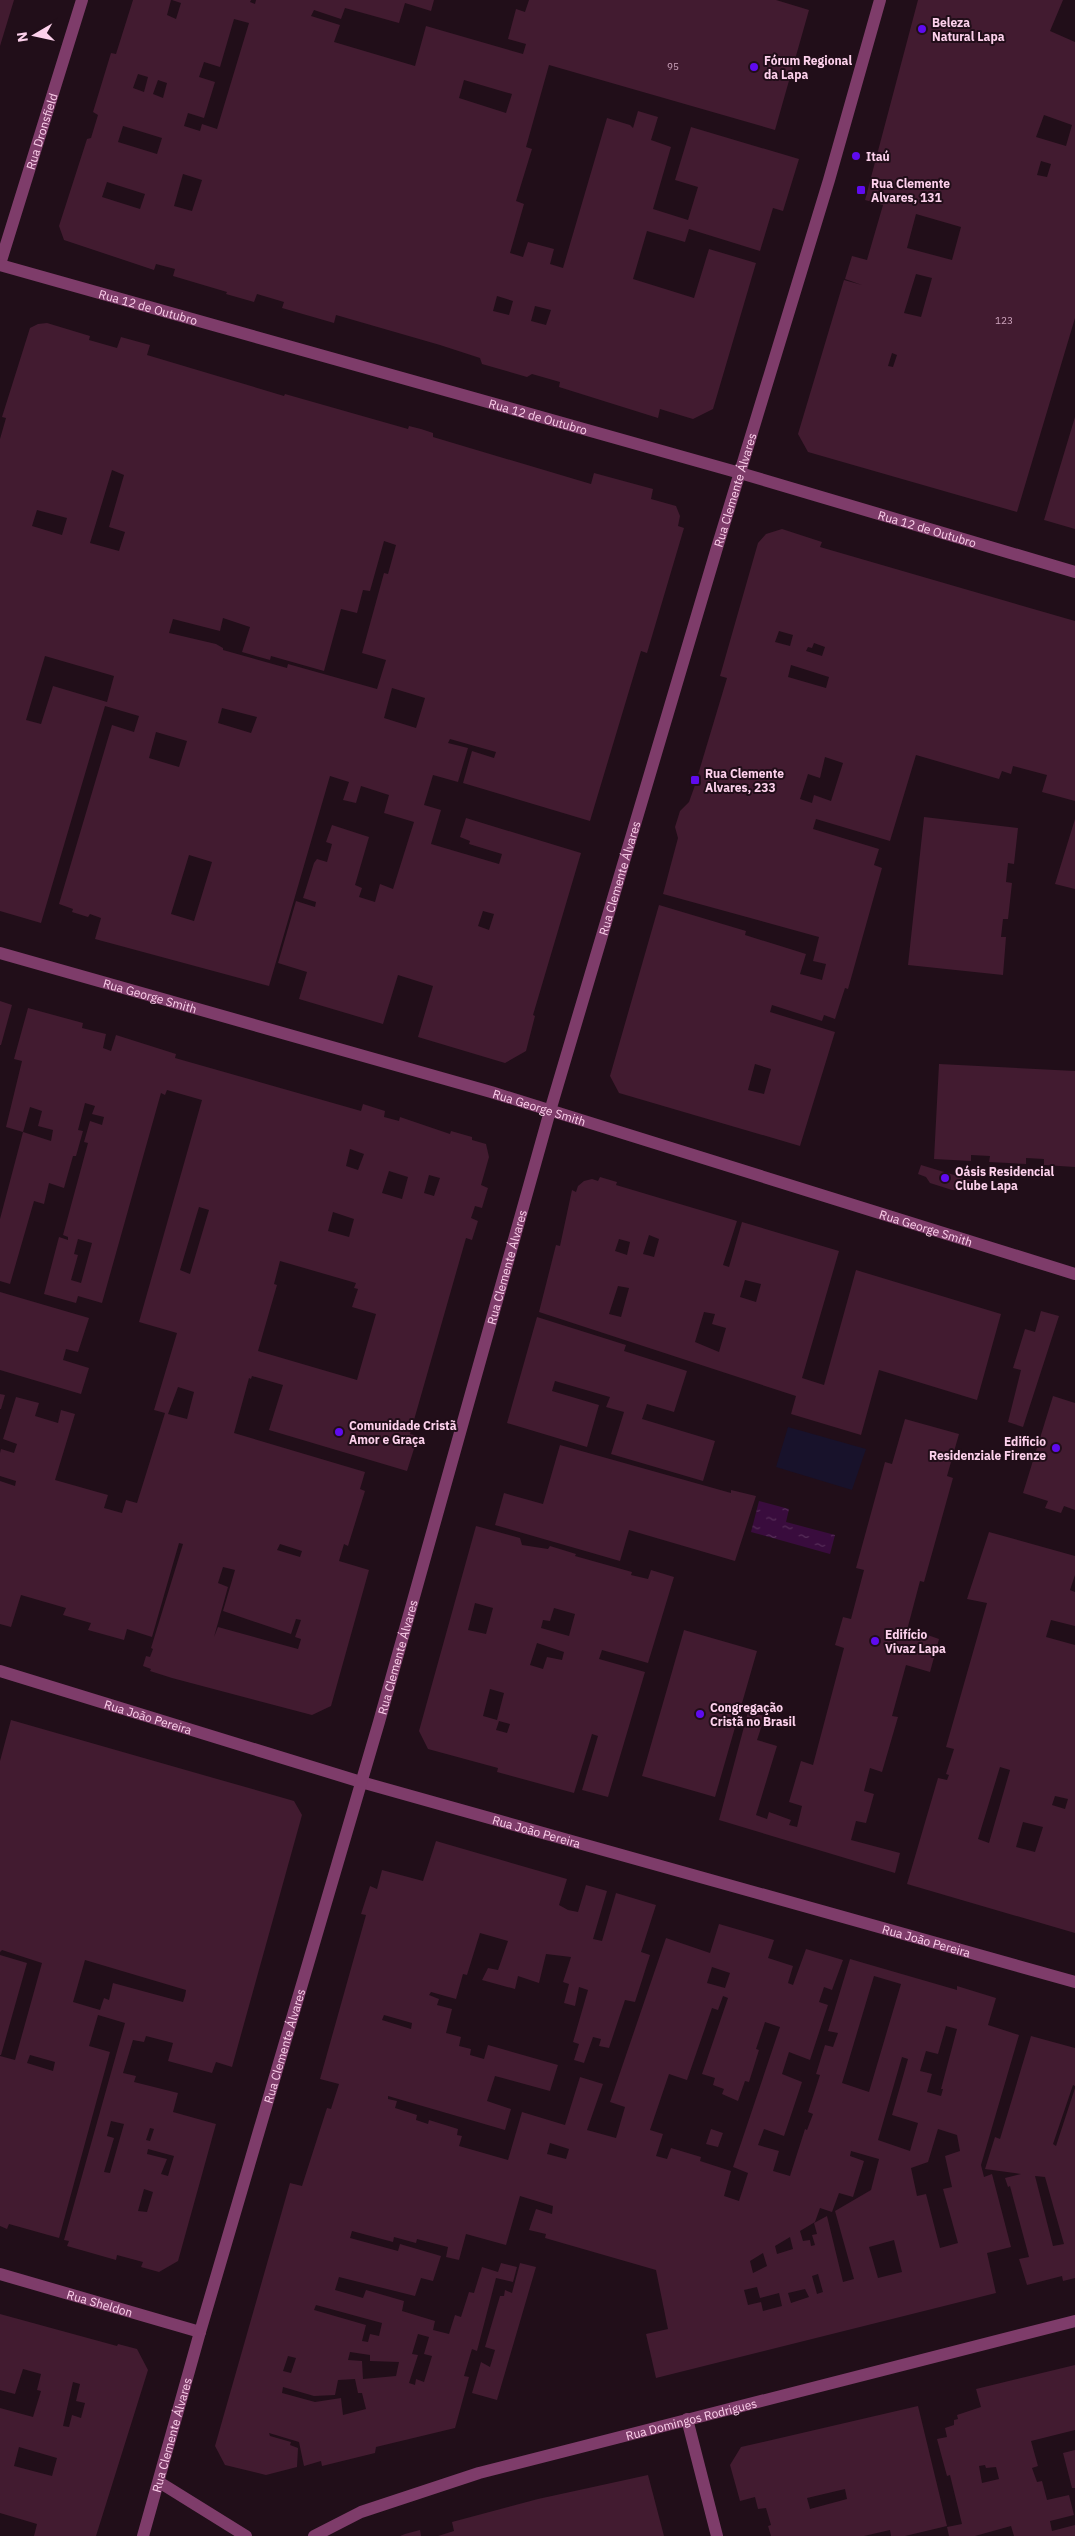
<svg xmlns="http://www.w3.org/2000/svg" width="1075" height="2536" font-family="'IBM Plex Sans',sans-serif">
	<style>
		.grass { fill: #18122b }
		.water { fill: url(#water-ripples) }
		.building { fill: #421b30; fill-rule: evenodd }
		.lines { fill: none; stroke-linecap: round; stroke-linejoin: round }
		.minor { stroke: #7e3c6a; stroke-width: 12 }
		.poi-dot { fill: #5f0bef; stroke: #210e19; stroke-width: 2 }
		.labels { text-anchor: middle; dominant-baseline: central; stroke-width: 4; stroke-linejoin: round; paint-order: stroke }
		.number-label { font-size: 10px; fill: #cea4bd }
		.poi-label { font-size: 12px; font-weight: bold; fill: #fdd1ec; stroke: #210e19; text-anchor: start }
		.street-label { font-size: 12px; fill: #fdd1ec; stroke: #210e19 }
	</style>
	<defs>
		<pattern id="water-ripples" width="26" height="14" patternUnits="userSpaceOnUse" patternTransform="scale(1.25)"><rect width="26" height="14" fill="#390c3d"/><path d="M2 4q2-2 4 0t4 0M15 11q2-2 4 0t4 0" fill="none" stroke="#572e59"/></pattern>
	</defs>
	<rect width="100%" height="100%" fill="#210e19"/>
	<path class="grass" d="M788,1427L866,1449L852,1490L776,1467Z"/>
	<path class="water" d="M759,1501L789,1509L786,1522L835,1535L830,1554L751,1532Z"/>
	<path class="building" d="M0,0H14L0,46Z
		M133,0H171L167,15L176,19L181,3L172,0H251L250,2L255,4L256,0H434L431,11L405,3L399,23L345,8L341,19L314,10L311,16L340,25L334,42L415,66L426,26L523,54L526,44L508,39L516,9L525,12L529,0H776L809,10L775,130L549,65L526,147L532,149L516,201L524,204L510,253L523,257L528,242L554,249L550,264L563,268L607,118L630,125L633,128L638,111L658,117L651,140L671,147L653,209L688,220L698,187L675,180L691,127L799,159L783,211L773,208L760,251L689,229L685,242L647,231L633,279L694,298L709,249L756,263L713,409L693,419L660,409L658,418L559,387L560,382L532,374L527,377L482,364L480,358L440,345L336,315L334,323L282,308L284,302L257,294L254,302L226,294L227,292L173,276L175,269L156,264L154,270L64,240L59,226L87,139L91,138L98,115L93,112L111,53L116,54ZM234,19L249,23L217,129L202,124L200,131L184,126L188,113L204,118L215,82L199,77L204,62L220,67ZM138,74L148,77L144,92L133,88ZM158,80L167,83L163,98L153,94ZM464,80L512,94L506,113L459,98ZM123,126L162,138L157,154L118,142ZM183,174L202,180L192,211L174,206ZM107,182L145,194L140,209L102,197ZM497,296L513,301L509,315L493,311ZM535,306L551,310L546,325L531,321Z
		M918,0H1063L1050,31L1075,42V318L1017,512L808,452L798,434L844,280L862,285L845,279L852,256L867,260L883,205L865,200ZM1044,115L1072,125L1066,146L1036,137ZM1041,161L1051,164L1047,177L1037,175ZM916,214L961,227L952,260L907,248ZM916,274L932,278L921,317L904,313ZM892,353L897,355L893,367L888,366Z
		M47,323L90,336L89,340L117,348L121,337L150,345L147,355L284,396L285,394L408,429L409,426L421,429L433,433V437L591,484L594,473L653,489L651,499L676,506L680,516L678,526L684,528L647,653L641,651L590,821L463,783L472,751L494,758L496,752L450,739L448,743L468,748L458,782L433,775L424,805L441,810L431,844L499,864L502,854L469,844L470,841L460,837L466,818L581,853L533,1015L535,1016L526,1051L505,1063L418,1037L433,986L398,975L383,1024L299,999L307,972L278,963L296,901L315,907L316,902L303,898L314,863L317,859L327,862L332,844L326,842L332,825L369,837L355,885L362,888L359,897L375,902L380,884L393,889L414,822L384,813L389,795L361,786L356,803L343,800L349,782L330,776L269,986L95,939L101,918L90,914L88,917L72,912L73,909L59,904L112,725L134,732L139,716L105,706L41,923L0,911V439L6,418L2,417L30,328L38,324ZM112,470L124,475L109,527L125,532L119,551L90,543ZM37,510L67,518L62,535L32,526ZM384,541L396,545L388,574L384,573L362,653L386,660L377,689L288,664L287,668L223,650V648L216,644L169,633L173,619L220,631L223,618L250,627L242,652L270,660L271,656L324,671L341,609L357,613L363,590L370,591ZM45,656L114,676L107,702L53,686L41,724L26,720ZM392,688L425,698L416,728L384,718ZM222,708L257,717L251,733L218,723ZM156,732L187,741L179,767L149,758ZM189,855L212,862L194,921L171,914ZM483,911L494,914L489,930L478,926Z
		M1075,417V529L1044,520Z
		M782,529L822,542L820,547L1075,621V801L1042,792L1047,775L1013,766L1011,774L1002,771L999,779L916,755L890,841L816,819L813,829L879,849L874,865L882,868L848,989L845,988L835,1019L824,1015L822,1021L772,1005L770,1012L835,1032L800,1146L619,1093L610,1076L659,905L746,931L745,935L806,954L800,974L822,980L826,964L813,961L819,937L663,894L678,838L675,827L680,811L689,802L694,788L727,678L720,676L758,543L766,534ZM779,631L793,635L790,646L775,642ZM814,643L825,647L822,656L806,651L808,647L812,648ZM791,665L829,677L826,688L788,677ZM825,757L843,763L831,801L814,795L812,803L800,799L808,774L820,778ZM755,1064L771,1069L764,1094L748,1090Z
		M924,817L1018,828L1014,864L1008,863L1006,882L1012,883L1008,919H1003L1001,937H1006L1003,975L908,965Z
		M1075,819V889L1055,884Z
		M0,1001L12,1005L1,1045H0Z
		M28,1008L83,1023L82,1028L106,1034L103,1048L111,1051L116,1035L176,1054L175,1058L361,1111L363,1104L385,1111L384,1117L399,1121L400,1117L450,1134L451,1131L472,1137V1140L486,1144L489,1157L481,1185L488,1188L482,1208L475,1206L471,1218L478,1221L472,1240L466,1238L410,1434L418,1436L407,1471L269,1430L283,1385L252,1376L251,1379L249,1378L234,1433L365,1472L360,1489L365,1491L348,1546L344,1544L339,1561L369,1570L331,1706L312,1715L172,1678L150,1671L151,1669L143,1666L146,1656L150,1657L153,1649L151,1648L183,1544L179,1543L152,1637L127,1629L124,1640L88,1630L91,1623L63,1615L66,1608L21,1595L11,1627L0,1624V1481L15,1486L16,1481L0,1476V1453L1,1449L14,1453L17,1444L3,1439L16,1397L39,1403L35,1416L58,1423L61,1410L75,1414L55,1480L108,1495L104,1508L122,1513L126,1500L137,1503L165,1413L154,1410L177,1333L139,1322L202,1100L167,1090L165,1095L161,1093L102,1303L78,1296L76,1303L44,1294L59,1237L68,1240V1237L63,1235L88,1143L84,1142L90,1121L102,1125L104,1117L92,1114L95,1106L85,1103L78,1130L83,1131L76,1156H73L64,1188L49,1183L44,1204L34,1201L10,1284L0,1281V1219L23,1132L6,1127L22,1061L14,1059ZM30,1107L42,1111L38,1126L53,1130L51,1141L23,1132ZM350,1149L364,1154L358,1170L346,1166ZM389,1171L408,1177L402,1199L382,1193ZM429,1175L440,1178L434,1196L424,1193ZM199,1207L209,1210L190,1274L180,1270ZM333,1212L354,1219L349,1237L328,1231ZM78,1239L92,1243L81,1283L71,1280L78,1255L74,1254ZM280,1261L356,1283L354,1288L358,1289L352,1307L376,1314L357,1380L258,1351L277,1285L274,1284ZM178,1387L194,1392L187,1419L168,1414ZM280,1544L302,1551L300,1557L277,1550ZM223,1567L235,1570L223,1611L291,1634L296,1619L301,1620L295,1637L301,1639L298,1649L218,1627L214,1637L228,1587L218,1583Z
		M939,1064L1075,1071V1167L1044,1165V1159L1026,1158V1164L989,1162L990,1156L971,1155V1161L934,1159Z
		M921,1165L974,1181L971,1191L952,1190L930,1183L926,1177L918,1174Z
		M600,1177L617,1182L616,1185L737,1221L723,1265L729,1267L742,1222L839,1251L802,1378L824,1385L856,1270L1001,1314L977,1400L879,1370L861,1435L791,1414L796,1396L539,1312L556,1245L560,1246L572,1190L576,1192L578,1186L584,1181L592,1179L598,1181ZM649,1235L659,1239L654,1257L643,1254ZM619,1239L630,1242L627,1255L615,1251ZM745,1280L761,1284L756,1302L740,1297ZM618,1286L629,1288L621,1317L609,1314ZM704,1312L715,1314L712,1324L726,1328L719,1352L695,1342Z
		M0,1292L89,1318L78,1352L66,1349L63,1360L89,1368L81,1394L0,1370Z
		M1041,1311L1059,1316L1023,1427L1008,1422L1021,1370L1013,1368L1025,1329L1035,1332Z
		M537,1317L626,1345L624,1351L687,1371L674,1412L647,1404L642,1419L715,1441L703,1481L611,1454L624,1412L606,1407L610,1397L555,1381L552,1391L599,1405L587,1447L507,1423Z
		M0,1394L5,1395L1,1409H0Z
		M1053,1396L1075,1403V1510L1064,1506L1061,1513L1045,1508L1048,1501L1023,1493Z
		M905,1419L959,1434L947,1476L953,1478L924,1582L920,1581L906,1634L917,1638L919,1632L939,1639L930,1672L906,1665L892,1716L898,1717L882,1772L870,1768L864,1791L874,1794L866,1823L856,1821L851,1840L900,1853L895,1873L719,1820L748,1712L765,1716L757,1740L777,1746L756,1815L767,1819L769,1812L791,1820L789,1825L797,1827L802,1806L789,1802L801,1761L813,1765L844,1648L835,1645L843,1617L851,1619L864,1570L856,1568L885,1462L892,1464Z
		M560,1445L731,1493V1490L756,1496L735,1561L629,1530L620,1561L495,1525L504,1493L543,1504Z
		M476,1526L520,1538L522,1545L548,1549L550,1546L576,1554L575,1556L632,1572L631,1575L648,1579L651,1570L674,1577L648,1663L602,1650L599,1659L645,1672L608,1797L582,1790L598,1736L592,1734L574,1793L497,1772L498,1768L428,1749L419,1731ZM475,1603L493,1608L486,1634L468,1630ZM554,1608L575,1614L569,1636L541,1628L543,1620L550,1621ZM537,1643L564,1652L562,1660L547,1657L543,1669L530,1665ZM490,1689L504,1693L497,1720L483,1716ZM499,1721L510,1724L507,1733L496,1730Z
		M989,1532L1075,1556V1575L1070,1590L1075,1592V1626L1051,1620L1046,1637L1075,1645V1933L907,1884L938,1778L947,1780L949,1775L946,1774L954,1749L946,1747L987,1603L967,1599ZM1000,1767L1010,1770L989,1843L978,1839ZM1055,1796L1068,1799L1065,1809L1052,1805ZM1023,1822L1043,1827L1035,1852L1016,1847Z
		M684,1630L757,1651L715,1797L642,1776Z
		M11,1720L294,1801L302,1815L232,2067L216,2062L212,2073L168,2061L173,2043L146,2036L144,2042L133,2040L123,2073L136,2076L134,2082L178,2093L173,2112L216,2124L178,2261L159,2272L141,2267L143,2262L117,2255L116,2260L67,2246L69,2241L64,2240L125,2023L98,2015L89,2046L110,2052L59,2238L9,2224L7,2229L0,2226V2056L15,2060L42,1963L2,1950L0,1952V1761ZM85,1960L186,1990L185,1996L183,2002L113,1983L109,2000L104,1998L100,2010L73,2002ZM30,2055L55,2062L53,2071L27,2063ZM111,2121L124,2124L110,2173L104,2172L114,2138L107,2136ZM150,2128L154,2129L150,2141L146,2140ZM148,2149L174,2156L168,2176L161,2174L167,2159L147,2154ZM144,2189L153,2192L147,2212L138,2211Z
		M436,1841L567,1879L559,1905L568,1910L578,1912L586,1885L607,1891L593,1939L602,1941L616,1893L656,1905L641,1952L650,1955L635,2002L625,2000L609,2048L599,2046L601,2039L593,2037L584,2063L574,2060L579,2044L573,2042L588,1990L579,1987L575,2006L564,2003L569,1984L563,1982L571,1957L546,1954L539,1983L518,1976L515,1989L482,1980L488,1968L498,1970L508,1941L480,1933L467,1975L463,1974L456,1999L431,1992L429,1995L439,1999L437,2005L452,2009L446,2033L461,2037L459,2046L471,2049L470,2055L484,2059L488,2045L558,2065L550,2091L495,2076L487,2101L511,2109L505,2130L388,2096V2099L397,2101L395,2108L417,2115L416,2120L428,2124L429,2120L458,2129L457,2135L462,2136L459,2146L508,2160L522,2112L565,2125L580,2077L603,2084L587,2130L616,2138L625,2107L610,2102L666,1938L710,1953L719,1924L774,1940L768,1958L793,1966L788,1983L793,1985L806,1949L843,1960L832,1990L824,1987L819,2002L828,2005L810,2060L789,2052L782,2074L802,2082L784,2136L764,2129L758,2145L779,2151L773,2171L790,2176L805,2129L807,2130L813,2114L808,2112L820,2075L816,2074L825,2045L833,2047L838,2033L828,2031L850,1959L957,1990V1986L996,1998L988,2025L1019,2035L981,2165L984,2177L992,2174L1011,2247L987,2253L996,2293L656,2378L646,2334L668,2329L656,2270L545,2238L546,2234L529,2230L536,2209L552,2214L553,2206L520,2196L506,2245L466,2234L459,2260L446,2257L448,2247L417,2239L416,2243L394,2237L393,2242L352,2231L350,2238L398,2251L400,2244L441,2256L433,2281L421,2278L415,2296L339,2277L335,2290L363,2298L366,2290L404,2301L402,2311L435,2321L433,2330L449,2334L455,2315L461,2317L469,2292L474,2293L482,2267L498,2272L501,2263L517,2267L513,2282L496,2278L477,2351L472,2349L464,2376L469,2377L455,2428L376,2447L375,2453L322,2466L321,2461L304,2466L299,2442L269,2433L270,2436L291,2442L290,2445L298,2448L297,2467L266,2475L225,2465L215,2446L290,2183L302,2186L327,2108L331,2109L339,2084L320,2079L366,1915L361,1914L370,1886L377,1889L382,1870L423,1881ZM712,1967L730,1973L725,1988L707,1983ZM874,1976L901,1984L869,2092L842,2083ZM723,1996L728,1998L702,2074L715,2078L713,2085L724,2089L722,2094L738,2101L745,2081L749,2082L759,2050L756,2049L765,2022L780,2027L733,2167L748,2173L739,2201L724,2196L731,2171L700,2161L701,2157L671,2148L667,2159L656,2156L663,2134L650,2130L669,2074L687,2080L712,2008L718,2010ZM384,2015L412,2023L411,2029L382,2020ZM946,2026L957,2029L941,2089H943L941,2096L927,2092L932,2074L920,2071L926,2051L938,2054ZM902,2057L908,2059L892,2115L918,2123L910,2151L878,2140ZM938,2129L957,2135L960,2151L945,2156L952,2187L943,2189L958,2243L940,2248L926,2194L917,2196L911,2168L928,2162ZM550,2143L569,2149L566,2159L547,2154ZM851,2151L879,2159L871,2190L835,2211L854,2279L843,2282L827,2216L814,2223L817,2234L812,2235L815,2245L811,2246L810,2240L803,2241L800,2231L815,2222L820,2208L832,2212L839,2193L853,2197L864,2161L850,2156ZM790,2237L793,2249L777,2254L775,2246ZM894,2240L902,2272L878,2278L869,2247ZM763,2253L767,2266L753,2273L750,2261ZM818,2274L823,2292L817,2294L812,2276ZM757,2287L760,2298L779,2293L782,2306L763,2311L761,2302L748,2305L744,2290ZM805,2289L809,2297L791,2303L788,2293ZM316,2305L382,2323L379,2336L370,2334L368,2342L362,2341L366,2325L314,2310ZM418,2334L429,2337L424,2354L432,2356L424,2382L416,2379L415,2385L409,2383L418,2355L412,2354ZM350,2352L370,2355V2361L399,2362L396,2376L363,2379L362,2361L348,2360ZM288,2356L296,2358L291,2373L283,2371ZM355,2379L358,2393H362L366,2409L343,2415L341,2398L315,2402L282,2393L283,2387L314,2396L335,2395L338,2380Z
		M0,1955L27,1963L1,2055H0Z
		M1031,2036L1075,2048V2086L1073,2085L1053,2144L1056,2146L1075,2088V2278L1063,2281L1062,2276L1027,2285L1019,2259L1029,2257L1010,2186L1008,2187L1005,2178L1021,2174L985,2169L995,2137L1000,2139ZM1035,2176L1045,2177L1064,2244L1053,2246Z
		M711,2129L723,2133L718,2147L706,2144Z
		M520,2263L536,2267L497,2400L472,2393L481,2362L490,2367L495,2350L485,2347L500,2296H504L505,2290L512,2293Z
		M0,2314L117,2346L118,2344L137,2349L148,2370L96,2536H34L37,2524L0,2513V2408L33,2417L41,2391L37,2390L41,2374L23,2369L15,2394L0,2390ZM73,2382L80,2384L76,2401L85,2403L81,2418L72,2415L69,2427L63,2426ZM19,2447L57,2458L52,2476L14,2466Z
		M1075,2365V2430L1031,2441L1038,2466L1032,2468L1037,2482L1042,2481L1047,2500L1069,2495L1074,2515L1050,2521L1052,2531L1075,2525V2536H1014L1011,2526L975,2536H949L947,2527L962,2524L950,2475L947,2476L937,2439L947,2437L945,2428L954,2425V2420L958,2419L957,2415L981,2407L976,2389ZM985,2465L986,2468L996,2467L999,2479L982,2483L979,2466Z
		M918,2406L947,2526L905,2536H891L890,2530L864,2536H771L768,2526L771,2525L766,2508L758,2509L755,2497L740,2501L730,2465L741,2447ZM845,2489L847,2499L810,2509L807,2498Z
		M1075,2450V2488H1072L1063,2453Z
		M648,2475L664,2536H438L454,2531L452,2522L538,2499Z
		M420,2530L421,2536H400L405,2534Z"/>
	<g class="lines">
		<g class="minor">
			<path id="s1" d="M0,264L82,0"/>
			<path id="s2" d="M0,265L740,473L1075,572"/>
			<path id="s3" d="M0,953L491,1092L1075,1274"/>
			<path id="s4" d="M0,1671L361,1782L1075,1982"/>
			<path id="s5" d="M0,2274L200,2332"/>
			<path d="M687,2419L717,2536"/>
			<path d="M159,2482L246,2536"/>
			<path id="s6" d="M143,2536L200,2332L379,1722L550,1111L716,551L829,180L880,0"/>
			<path id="s7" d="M314,2536L361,2512L479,2473L1075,2321"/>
		</g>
	</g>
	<g class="poi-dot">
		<circle cx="922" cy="29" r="5"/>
		<circle cx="754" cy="67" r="5"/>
		<circle cx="856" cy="156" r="5"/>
		<rect x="856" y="185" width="10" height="10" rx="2.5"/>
		<rect x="690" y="775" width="10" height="10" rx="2.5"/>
		<circle cx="945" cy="1178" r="5"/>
		<circle cx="339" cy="1432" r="5"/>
		<circle cx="1056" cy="1448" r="5"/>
		<circle cx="875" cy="1641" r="5"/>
		<circle cx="700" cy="1714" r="5"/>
	</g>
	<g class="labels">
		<g class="number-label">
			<text x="673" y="66">95</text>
			<text x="1004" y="320">123</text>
		</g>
		<g class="poi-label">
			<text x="932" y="22">Beleza<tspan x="932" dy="14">Natural Lapa</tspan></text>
			<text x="764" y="60">Fórum Regional<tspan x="764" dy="14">da Lapa</tspan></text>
			<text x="866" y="156">Itaú</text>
			<text x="871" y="183">Rua Clemente<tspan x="871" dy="14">Alvares, 131</tspan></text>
			<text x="705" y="773">Rua Clemente<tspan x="705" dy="14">Alvares, 233</tspan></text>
			<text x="955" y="1171">Oásis Residencial<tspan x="955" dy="14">Clube Lapa</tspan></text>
			<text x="349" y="1425">Comunidade Cristã<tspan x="349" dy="14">Amor e Graça</tspan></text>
			<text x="1046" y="1441" text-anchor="end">Edificio<tspan x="1046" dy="14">Residenziale Firenze</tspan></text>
			<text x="885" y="1634">Edifício<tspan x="885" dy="14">Vivaz Lapa</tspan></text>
			<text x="710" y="1707">Congregação<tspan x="710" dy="14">Cristã no Brasil</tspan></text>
		</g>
		<g class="street-label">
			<text stroke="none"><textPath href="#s1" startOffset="139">Rua Dronsfield</textPath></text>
			<text stroke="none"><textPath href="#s2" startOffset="154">Rua 12 de Outubro</textPath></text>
			<text stroke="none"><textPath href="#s2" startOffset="559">Rua 12 de Outubro</textPath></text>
			<text stroke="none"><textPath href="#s6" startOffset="2130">Rua Clemente Álvares</textPath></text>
			<text stroke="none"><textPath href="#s2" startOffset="964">Rua 12 de Outubro</textPath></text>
			<text stroke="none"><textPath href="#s6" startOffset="1725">Rua Clemente Álvares</textPath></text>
			<text stroke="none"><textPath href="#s3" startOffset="156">Rua George Smith</textPath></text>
			<text stroke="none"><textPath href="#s3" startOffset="561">Rua George Smith</textPath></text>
			<text stroke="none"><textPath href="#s3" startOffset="966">Rua George Smith</textPath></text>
			<text stroke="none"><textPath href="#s6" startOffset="1320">Rua Clemente Álvares</textPath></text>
			<text stroke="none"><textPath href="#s6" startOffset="915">Rua Clemente Álvares</textPath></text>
			<text stroke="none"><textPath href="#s4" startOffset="155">Rua João Pereira</textPath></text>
			<text stroke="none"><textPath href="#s4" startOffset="560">Rua João Pereira</textPath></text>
			<text stroke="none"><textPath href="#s4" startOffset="965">Rua João Pereira</textPath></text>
			<text stroke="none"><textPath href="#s6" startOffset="510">Rua Clemente Álvares</textPath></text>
			<text stroke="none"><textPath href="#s5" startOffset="104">Rua Sheldon</textPath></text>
			<text stroke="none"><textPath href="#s7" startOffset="396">Rua Domingos Rodrigues</textPath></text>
			<text stroke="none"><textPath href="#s6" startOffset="105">Rua Clemente Álvares</textPath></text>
		</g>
	</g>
	<g transform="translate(35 35) rotate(261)" stroke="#210e19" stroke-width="4" paint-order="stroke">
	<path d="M0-4L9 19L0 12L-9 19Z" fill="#fdd1ec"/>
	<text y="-8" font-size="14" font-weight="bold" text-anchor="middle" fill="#fdd1ec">N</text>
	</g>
</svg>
